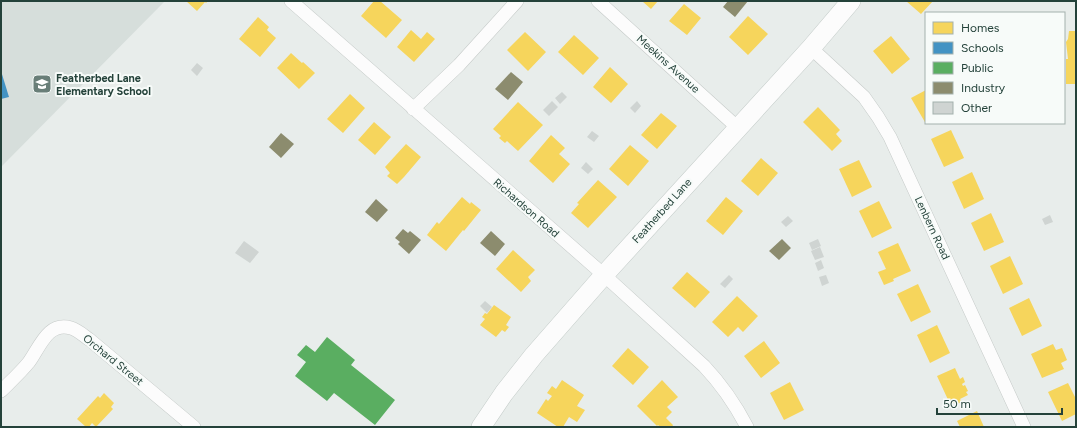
<svg xmlns="http://www.w3.org/2000/svg" width="1077" height="428" font-family="Figtree,sans-serif">
	<style>
		.built { fill: #d6dedb }
		.homes { fill: #f6d55c }
		.schools { fill: #4393c3 }
		.public { fill: #5aae61 }
		.industry { fill: #8c8c6e }
		.building { fill: #cfd4d2 }
		.lines { fill: none; stroke-linecap: round; stroke-linejoin: round }
		.street-casing { stroke: #c5cac8; stroke-width: 14 }
		.secondary-casing { stroke: #c3cbc8; stroke-width: 20 }
		.street { stroke: #fcfcfc; stroke-width: 13 }
		.secondary { stroke: #fcfcfc; stroke-width: 19 }
		.labels { text-anchor: middle; dominant-baseline: central; stroke-width: 4; stroke-linejoin: round; paint-order: stroke }
		.street-label { font-size: 11px; fill: #24423a; stroke: #f7fbf9 }
		.poi-label { font-size: 11px; font-weight: bold; fill: #24423a; stroke: #f7fbf9; text-anchor: start }
	</style>
	<rect width="100%" height="100%" fill="#e8edeb"/>
	<path class="built" d="M1,1H165L1,167Z"/>
	<path class="homes" d="M186,1H208L206,3L205,2L197,11Z
		M374,1H380L402,20L386,38L361,16Z
		M642,1H658L651,9Z
		M906,1H933L921,14Z
		M684,4L701,18L687,35L669,21Z
		M748,16L768,34L748,55L729,37Z
		M258,17L269,27L267,30L276,38L260,57L239,39Z
		M411,30L421,39L427,32L435,39L414,62L397,47Z
		M1069,31H1076V84H1066V59H1068L1066,42L1068,39Z
		M525,32L546,52L528,71L507,50Z
		M574,35L599,58L583,75L558,52Z
		M891,36L910,59L892,74L873,51Z
		M291,53L302,63L303,62L315,73L299,89L277,68Z
		M610,67L628,84L611,103L593,87Z
		M926,90V124L911,98Z
		M350,94L365,108L343,133L327,119Z
		M518,102L543,125L518,151L507,141L505,143L499,138L501,136L493,129Z
		M818,107L840,130L836,134L842,141L832,151L803,122Z
		M661,113L677,126L657,149L641,135Z
		M374,122L391,137L375,155L358,140Z
		M951,130L964,158L944,167L931,139Z
		M551,135L565,148L559,154L570,164L553,183L529,161Z
		M406,144L421,157L404,177L397,184L387,176L390,173L385,167Z
		M630,145L649,161L628,186L609,169Z
		M761,158L778,173L758,196L741,181Z
		M859,160L872,187L852,197L839,169Z
		M972,172L984,199L964,209L952,182Z
		M598,180L617,197L588,228L571,213L579,204L577,203Z
		M462,197L470,204L471,202L481,210L464,231L463,230L446,251L427,235L437,222L439,224Z
		M726,197L743,211L723,235L706,221Z
		M879,201L892,228L872,238L859,211Z
		M991,213L1004,242L984,251L971,223Z
		M898,243L911,271L893,279L894,281L884,285L878,272L886,269L878,252Z
		M513,250L535,270L528,277L531,281L521,292L496,269Z
		M1010,256L1023,284L1003,294L990,266Z
		M687,272L710,292L695,308L672,288Z
		M918,284L931,312L911,322L897,294Z
		M737,296L758,316L743,332L738,327L728,337L712,322Z
		M1029,298L1042,326L1022,336L1009,308Z
		M494,305L511,317L506,325L509,327L505,332L502,330L496,337L480,325L485,319L482,317L485,313L487,314Z
		M937,325L950,353L930,363L917,335Z
		M764,341L780,363L761,378L744,356Z
		M1053,344L1056,350L1062,348L1067,360L1061,363L1064,369L1042,378L1031,354Z
		M628,348L649,367L633,385L612,366Z
		M955,368L960,379L963,377L965,382L962,384L963,386L965,385L968,391L966,392L968,395L960,399L962,402L957,404L956,402L950,404L937,376Z
		M562,380L584,395L577,406L585,410L577,422L569,417L563,427H558L537,413L546,399L548,401L552,396L547,393L552,386L556,389Z
		M662,380L678,397L667,407L672,412L666,418L673,425L672,427H660L658,425L657,426L637,406Z
		M790,382L804,410L784,420L770,393Z
		M1068,383L1076,399V414L1062,421L1048,392Z
		M104,393L114,403L111,407L113,409L96,427L92,423L89,427H86L77,419L98,396L100,398Z
		M977,411L984,427H960L957,421Z"/>
	<path class="schools" d="M1,71L9,97L1,99Z"/>
	<path class="public" d="M327,337L355,360L351,365L395,400L375,425L334,393L327,401L295,376L306,362L297,355L306,345L315,352Z"/>
	<path class="industry" d="M728,1H748L735,17L723,7Z
		M511,72L523,82L508,100L495,89Z
		M281,133L294,144L281,158L269,147Z
		M376,199L388,210L377,222L365,212Z
		M403,229L408,233L410,231L421,240L409,254L398,244L400,242L395,238Z
		M491,231L505,244L495,256L480,243Z
		M782,239L791,248L779,260L769,251Z"/>
	<path class="building" d="M197,63L203,68L197,76L191,70Z
		M562,92L567,97L560,104L555,98Z
		M552,101L558,107L549,116L543,110Z
		M637,101L641,106L635,113L630,108Z
		M592,131L599,136L594,142L587,137Z
		M586,162L593,169L588,174L581,168Z
		M1050,215L1053,222L1045,225L1042,219Z
		M788,216L793,221L786,227L781,222Z
		M818,239L821,246L812,250L809,243Z
		M244,241L259,252L250,263L235,253Z
		M820,247L824,257L815,260L811,251Z
		M821,260L824,268L818,271L815,263Z
		M729,275L733,279L725,288L720,284Z
		M826,275L829,283L822,286L819,277Z
		M485,301L492,307L487,313L480,306Z"/>
	<g class="lines">
		<g class="street-casing">
			<path id="street" d="M291,1L604,275L704,366C722,385 735,404 747,427
				M598,1L738,128
				M811,48L864,97L878,117L890,137L1024,427
				M413,109L459,65L517,1
				M1,391C10,382 21,372 29,362C40,347 48,321 71,328C78,330 84,336 90,340L194,427"/>
		</g>
		<g class="secondary-casing">
			<path id="secondary" d="M481,427L504,393L534,355L604,275L811,48L851,1"/>
		</g>
		<use href="#street" class="street"/>
		<use href="#secondary" class="secondary"/>
	</g>
	<defs>
		<g id="school-square" transform="scale(1)"><rect x="-9" y="-9" width="18" height="18" rx="4" fill="#697e78" stroke="#f7fbf9"/><path d="M0-5L7-2L0 1L-7-2ZM-4 1L0 2.5L4 1V4Q0 6-4 4Z" fill="#fff"/></g>
	</defs>
	<g fill-rule="evenodd">
		<use href="#school-square" x="42" y="84"/>
	</g>
	<g class="labels">
		<g class="street-label">
			<text transform="translate(668 64) rotate(42)">Meekins Avenue</text>
			<text transform="translate(526 208) rotate(41)">Richardson Road</text>
			<text transform="translate(662 211) rotate(-48)">Featherbed Lane</text>
			<text transform="translate(932 228) rotate(65)">Lenbern Road</text>
			<text transform="translate(113 360) rotate(39)">Orchard Street</text>
		</g>
		<g class="poi-label">
			<text x="56" y="78">Featherbed Lane<tspan x="56" dy="13">Elementary School</tspan></text>
		</g>
	</g>
	<rect width="1077" height="428" fill="none" stroke="#24423a" stroke-width="4"/>
	<rect x="925" y="12" width="140" height="112" fill="#f7fbf9" stroke="#a3b1ad"/>
	<rect x="933" y="22" width="20" height="12" fill="#f6d55c" stroke="#a3b1ad"/>
	<text x="961" y="32" font-size="12" fill="#24423a">Homes</text>
	<rect x="933" y="42" width="20" height="12" fill="#4393c3" stroke="#a3b1ad"/>
	<text x="961" y="52" font-size="12" fill="#24423a">Schools</text>
	<rect x="933" y="62" width="20" height="12" fill="#5aae61" stroke="#a3b1ad"/>
	<text x="961" y="72" font-size="12" fill="#24423a">Public</text>
	<rect x="933" y="82" width="20" height="12" fill="#8c8c6e" stroke="#a3b1ad"/>
	<text x="961" y="92" font-size="12" fill="#24423a">Industry</text>
	<rect x="933" y="102" width="20" height="12" fill="#cfd4d2" stroke="#a3b1ad"/>
	<text x="961" y="112" font-size="12" fill="#24423a">Other</text>
	<path d="M937 408v6h125v-6" fill="none" stroke="#24423a" stroke-width="2"/>
	<text x="943" y="408" font-size="12" fill="#24423a" stroke="#f7fbf9" stroke-width="3" paint-order="stroke">50 m</text>
</svg>
